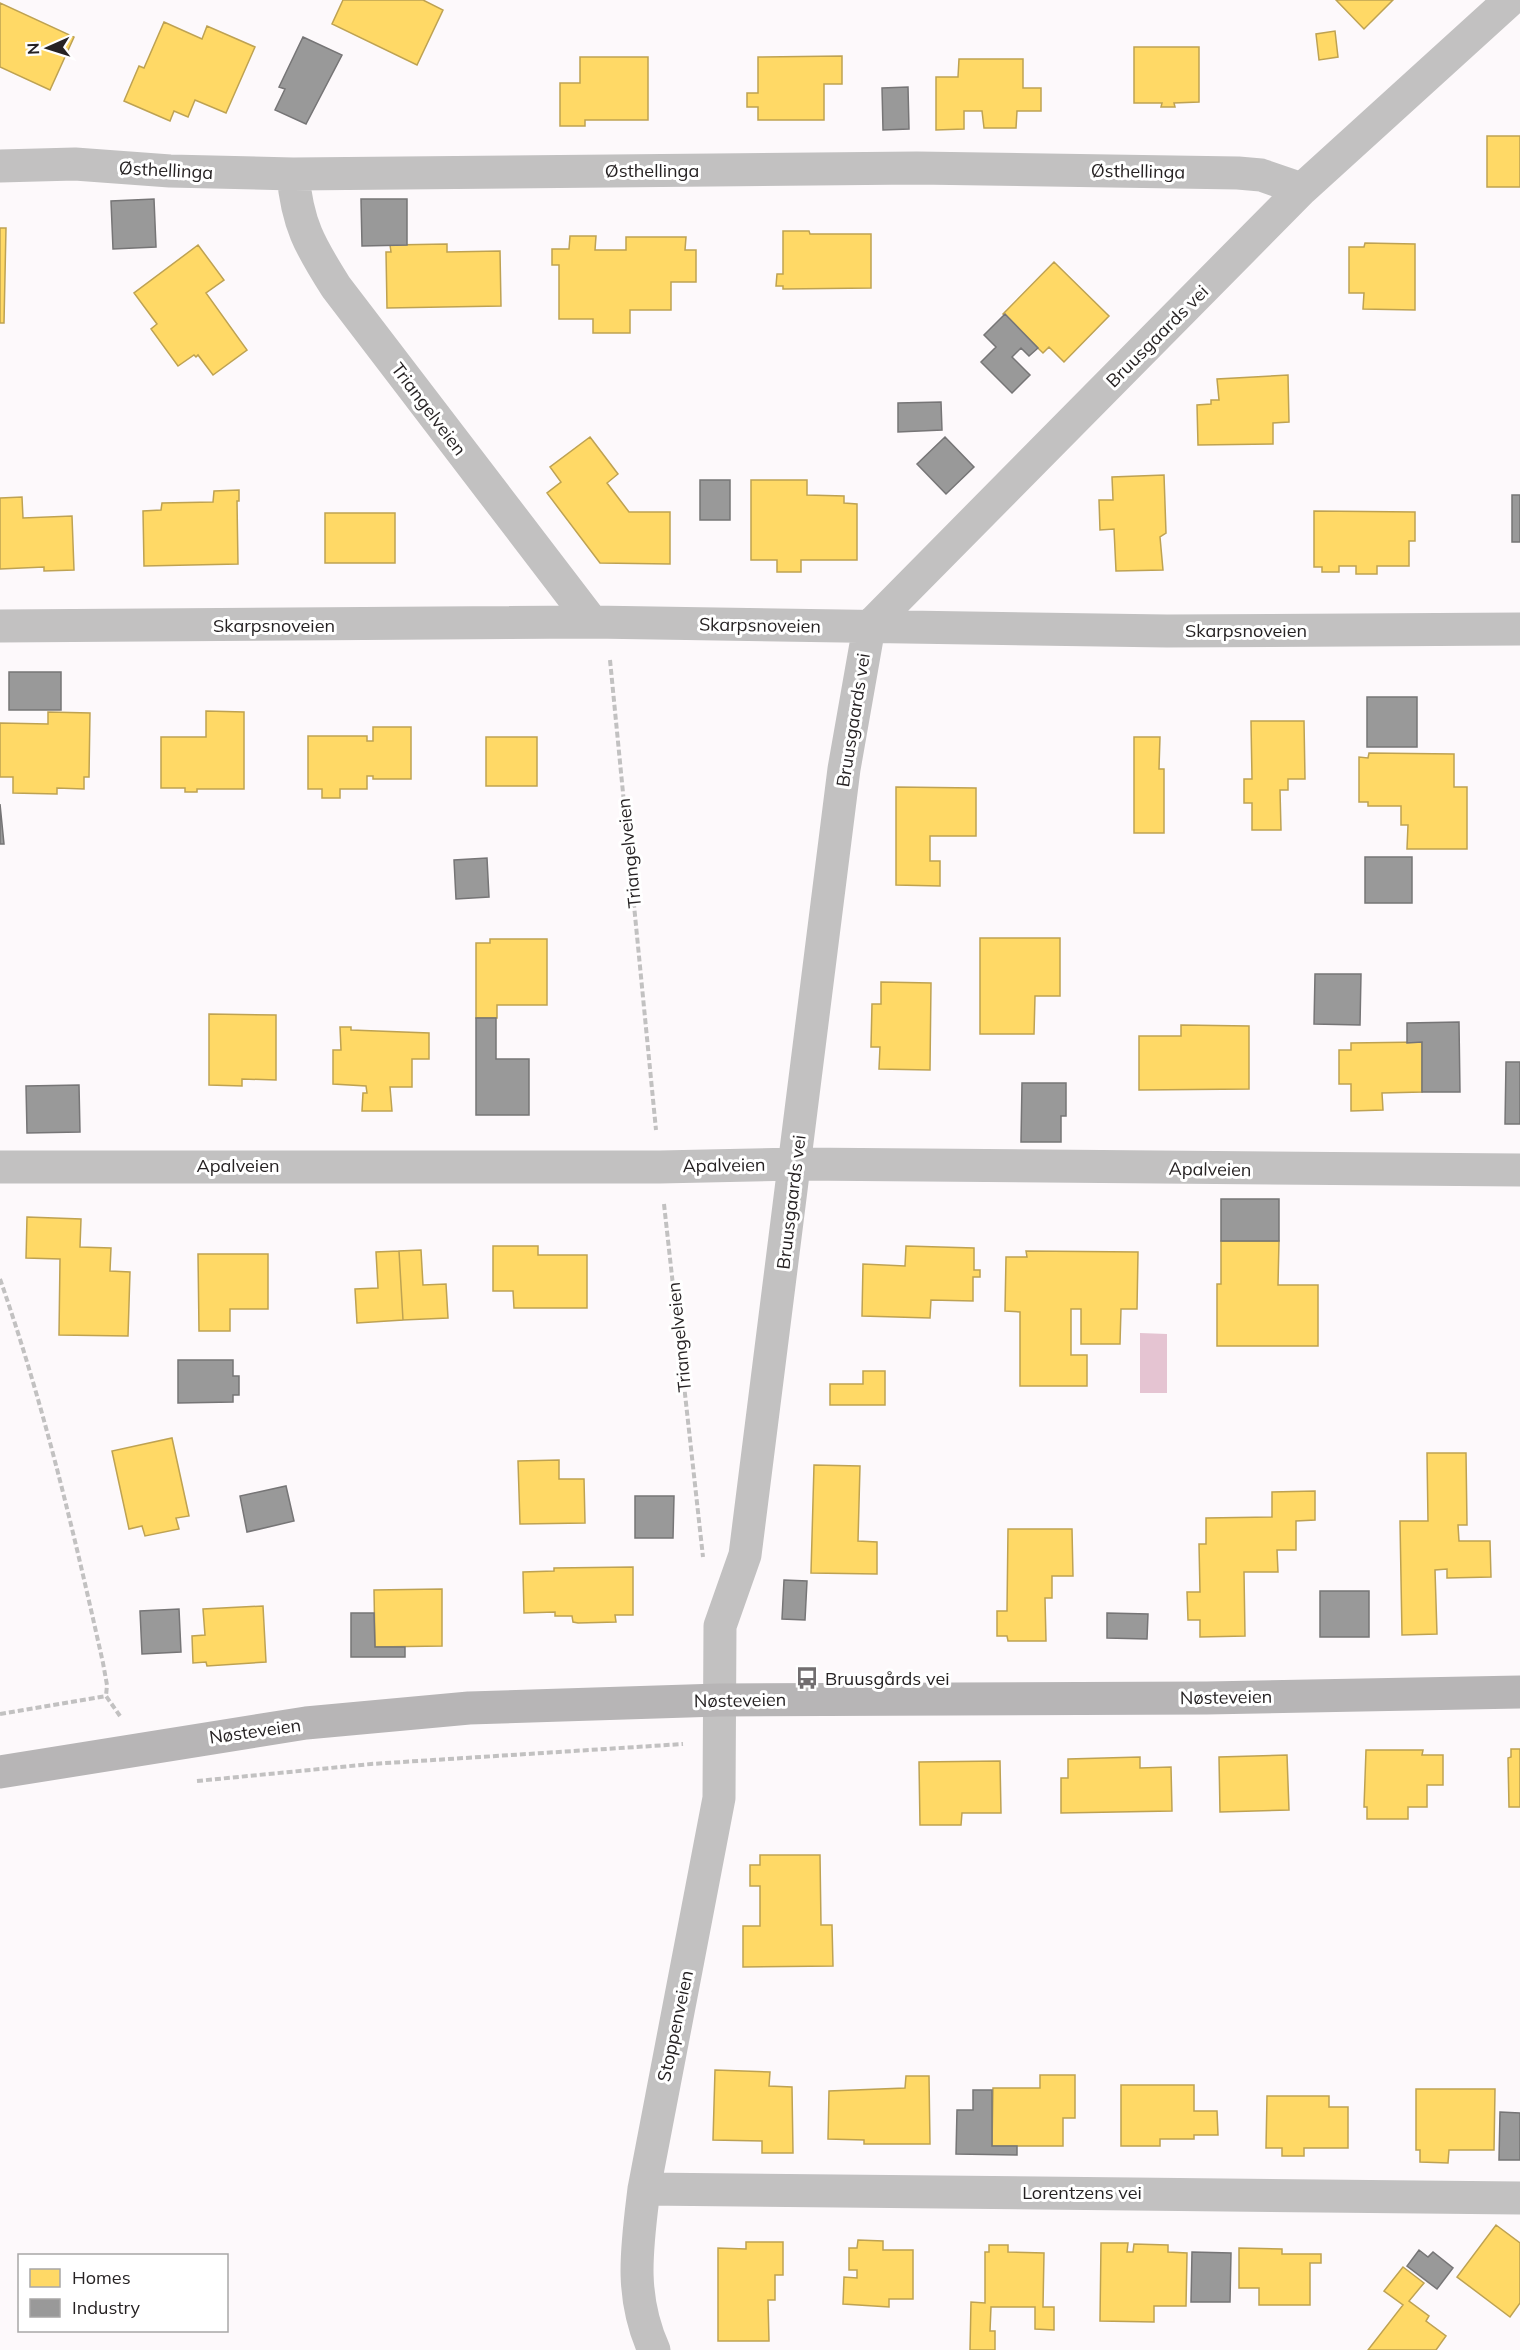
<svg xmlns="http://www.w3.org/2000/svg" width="1520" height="2350" font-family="Mulish,sans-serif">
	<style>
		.water { fill: #e5c4d2 }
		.homes { fill: #ffd966; stroke: #bea252; stroke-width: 1.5 }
		.industry { fill: #999; stroke: #767576; stroke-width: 1.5 }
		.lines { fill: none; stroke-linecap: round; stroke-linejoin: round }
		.path { stroke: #c2c1c1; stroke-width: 4; stroke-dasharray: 6 3; stroke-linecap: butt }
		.street { stroke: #c2c1c1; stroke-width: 33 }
		.secondary { stroke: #b7b5b6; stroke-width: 33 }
		.labels { text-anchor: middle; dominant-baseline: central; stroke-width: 6; stroke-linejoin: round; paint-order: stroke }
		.street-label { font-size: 18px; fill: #262223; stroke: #fff }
		.poi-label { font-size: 18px; fill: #262223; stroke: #fff; text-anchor: start }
	</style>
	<rect width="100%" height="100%" fill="#fdf9fb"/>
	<path class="water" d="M1140,1333L1167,1334V1393H1140Z"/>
	<path class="homes" d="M343,0H423L443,10L417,65L332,24Z
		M1336,0H1393L1364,29Z
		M0,3L74,37L50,90L0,67Z
		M164,22L202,39L207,26L255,47L226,113L195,100L188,117L174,111L170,121L124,101L139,66L144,68Z
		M1335,31L1338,57L1319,60L1316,34Z
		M1134,47H1199V102L1174,103L1175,107H1161L1162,103H1134Z
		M842,56V84H824V120H758V107H747V93H758V57Z
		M580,57H648V120H585V126H560V83H580Z
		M959,59H1023V88H1041V111H1017L1016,128H984L982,111H964V129L936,130V77H958Z
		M1487,136H1520V187H1487Z
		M0,228H6L4,323H0Z
		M783,231H809L810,234H871V288L783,289V286H776L777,274H783Z
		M570,236H596L595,250H626V237H686L685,250H696V282H671V310H630V333H593V319H559V265H552V249H569Z
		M1365,243L1415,244V310L1363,309L1364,293H1349V247H1364Z
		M447,244V252L500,251L501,306L387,308L386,252H391L390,245Z
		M198,245L224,280L206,293L247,350L213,375L198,355L196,357L194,355L178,366L151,329L157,324L134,293Z
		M1054,262L1109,316L1064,362L1049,347L1043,353L1003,314Z
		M1288,375L1289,422L1273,423V444L1198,445L1197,405L1211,404V400H1219L1217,379Z
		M590,437L618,474L607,483L629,512H670V564L600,563L547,493L561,482L550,467Z
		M1164,475L1166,533L1160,537L1163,570L1116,571L1114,529L1100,530L1099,500H1113L1112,477Z
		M751,480H807V495L844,496V503L857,504V560H801V572H777V560H751Z
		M239,490V501H237L238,564L144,566L143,511L161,510L162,503L213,502L214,491Z
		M22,497L23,518L72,516L74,570L44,571V567L0,569V498Z
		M1314,511L1415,512V541H1409V566H1377V574H1356V566H1339V572H1322V567H1314Z
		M325,513H395V563H325Z
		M206,711L244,712V789H197V792H185V788H161V737H206Z
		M48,712L90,713L89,777H84V789L57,788V794L13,793V777H0V723L48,724Z
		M1251,721H1304L1305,779H1288V790H1280L1281,830H1252V803H1244V779H1252Z
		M373,727H411V779H373V776H367V789H340V798H322V789H308V736H367V741H373Z
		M486,737H537V786H486Z
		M1134,737H1160L1159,769H1164V833H1134Z
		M1369,753L1454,754V787H1467V849H1407L1408,825H1401V806H1368V802H1359V757L1368,758Z
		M896,787L976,788V836H930V861H940V886L896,885Z
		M980,938H1060V996H1035L1034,1034H980Z
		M490,939H547V1005H497V1018H476V943H490Z
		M881,982L931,983L930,1070L879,1069L880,1047H871L872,1004H881Z
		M209,1014L276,1015V1080L242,1079V1086L209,1085Z
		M1181,1025L1249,1026V1089L1139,1090V1036H1181Z
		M340,1027H351V1030L429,1033V1059H412V1087H390L392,1111H362L363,1093H367L366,1086L333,1084V1050H341Z
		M1422,1042V1092L1382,1093L1383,1110L1351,1111V1084H1339V1050H1351V1043Z
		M27,1217L81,1219L80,1247L111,1248L110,1271L130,1272L128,1336L59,1335L60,1259L26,1258Z
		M1221,1241H1279L1278,1285H1318V1346H1217V1284H1221Z
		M493,1246H538V1255H587V1308H514L513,1291H493Z
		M906,1246L974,1248V1270H980V1277H973V1301L931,1300L930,1318L862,1316L863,1264L905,1266Z
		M421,1250L423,1285L446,1284L448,1318L403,1320L399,1251Z
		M399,1251L403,1320L357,1323L355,1289L378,1288L376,1252Z
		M1026,1251L1138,1252L1137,1309H1121L1120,1344H1081V1309H1071V1355H1087V1386H1020V1312L1005,1311L1006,1257H1027Z
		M198,1254H268V1309H230V1331H199Z
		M863,1371H885V1405H830V1384H863Z
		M172,1438L189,1516L176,1518L179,1529L145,1536L142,1526L129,1529L112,1451Z
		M1427,1453H1466L1467,1525H1458L1459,1541H1490L1491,1577L1447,1578V1569L1435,1570L1437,1634L1402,1635L1400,1521H1428Z
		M559,1460V1479H584L585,1523L520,1524L518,1461Z
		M814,1465L860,1466L858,1541L877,1542V1574L811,1573Z
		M1315,1491V1520L1296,1521V1550H1277L1278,1572H1244L1245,1636L1200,1637V1620H1188L1187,1592H1200L1199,1544H1206V1518L1272,1517V1492Z
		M1008,1529H1072L1073,1576H1052V1598H1045L1046,1641H1008L1007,1636H997V1611H1007Z
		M633,1567V1615H615L616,1622L578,1623L573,1622L572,1616H555V1612L524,1613L523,1572L554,1571V1568Z
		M442,1589V1646L375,1647L374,1590Z
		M263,1606L266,1662L207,1666L206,1662L193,1663L192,1636L205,1635L203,1609Z
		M1511,1749H1520V1807H1509L1508,1758L1511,1757Z
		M1366,1750H1423L1422,1755H1443V1785H1427V1807H1408V1819H1367V1807H1364Z
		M1287,1755L1289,1810L1220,1812L1219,1757Z
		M1140,1757V1768L1171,1767L1172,1811L1061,1813V1778H1068V1759Z
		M1000,1761L1001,1813H962L961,1825H920L919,1762Z
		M760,1855H820L821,1925H832L833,1966L743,1967V1926H760V1886H750V1865H760Z
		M715,2070L770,2072L769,2086L792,2087L793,2153H762V2141L713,2140Z
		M1040,2075H1075V2118H1063V2146H992L993,2088H1040Z
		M906,2076H929L930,2144H864V2140L828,2139L829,2091L905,2088Z
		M1121,2085H1194V2111H1217L1218,2135H1194V2139H1160V2146H1121Z
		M1416,2089H1495L1494,2150H1449L1448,2163L1420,2162V2150H1416Z
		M1267,2096H1329V2107H1348V2148H1304V2156H1282V2148H1266Z
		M1496,2225L1520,2243V2303L1510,2317L1457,2277Z
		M858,2240L883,2241V2250H913V2299H889V2307L843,2304L844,2277L857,2278V2270H849V2248H857Z
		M746,2242H783V2275H775V2300H768L769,2341H718V2248L746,2249Z
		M1101,2243H1128L1127,2252H1133L1134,2244L1168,2245V2252L1187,2253L1186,2306H1154V2322L1100,2321Z
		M989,2245H1008V2252L1044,2253L1043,2307H1054V2330L1035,2329V2307H991L990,2331H995V2350H970L971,2302L985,2303V2252H989Z
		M1239,2248L1282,2249V2254H1321V2263H1310V2305H1259V2288H1239Z
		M1403,2267L1424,2283L1409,2301L1429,2316L1426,2321L1446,2336L1436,2350H1368L1403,2305L1384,2291Z"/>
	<path class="industry" d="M303,37L342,55L306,124L275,110L285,89L279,87Z
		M908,87L909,129L883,130L882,88Z
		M154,199L156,247L113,249L111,201Z
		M361,199H407V245L362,246Z
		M1005,314L1038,348L1029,356L1021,348L1012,357L1030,375L1012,393L981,362L996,347L984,335Z
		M941,402L942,430L898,432V403Z
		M945,437L974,467L946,494L917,464Z
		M700,480H730V520H700Z
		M1512,495H1520V542H1512Z
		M9,672H61V710H9Z
		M1367,697H1417V747H1367Z
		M0,804L4,844H0Z
		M1365,857H1412V903H1365Z
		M487,858L489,897L456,899L454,860Z
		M1315,974H1361L1360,1025L1314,1024Z
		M476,1018H496V1059H529V1115H476Z
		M1459,1022L1460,1092H1422V1042L1407,1043V1023Z
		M1506,1062H1520V1124H1505Z
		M1022,1083H1066V1116H1061V1142H1021Z
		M79,1085L80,1132L27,1133L26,1086Z
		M1221,1199H1279V1241H1221Z
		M178,1360H233V1376H239V1395H233V1402L178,1403Z
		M286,1486L294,1521L247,1532L240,1496Z
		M635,1496H674L673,1538H635Z
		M784,1580L807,1581L805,1620L782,1619Z
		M1320,1591H1369V1637H1320Z
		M179,1609L181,1652L142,1654L140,1611Z
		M351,1613H374L375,1647H405V1657H351Z
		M1107,1613L1148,1614L1147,1639L1107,1638Z
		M973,2090H992V2146H1017V2155L956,2154L957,2110H973Z
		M1500,2112L1520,2113V2160H1499Z
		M1419,2250L1428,2257L1433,2252L1453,2268L1437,2289L1407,2266Z
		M1192,2252L1231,2253L1230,2302H1191Z"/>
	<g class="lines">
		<path class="path" d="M610,660L656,1130
			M664,1204L703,1557
			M0,1279C44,1405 74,1533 103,1663L107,1685L106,1696
			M0,1714L106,1696L120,1716
			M197,1781L371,1764L683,1744"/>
		<path class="street" d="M0,166L75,164L170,171L293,174L917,168L1238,173L1261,175L1302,189
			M293,174C297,224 310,246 336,287L592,622
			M0,626L592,622L1167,631L1520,629
			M0,1167H660L797,1164L1520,1170
			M644,2189L1520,2198
			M654,2350C629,2295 637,2247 644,2189L719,1798L720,1626L745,1555L844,769L869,627L1302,189L1510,0"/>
		<path class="secondary" d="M0,1772L306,1723L469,1708L719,1700L1207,1698L1520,1692"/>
	</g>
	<defs>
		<g id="bus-bare" transform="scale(1.8)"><path d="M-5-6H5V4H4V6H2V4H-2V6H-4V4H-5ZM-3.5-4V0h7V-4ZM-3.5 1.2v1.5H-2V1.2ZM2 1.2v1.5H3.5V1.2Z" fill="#716d6f" stroke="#fff" stroke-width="2.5" paint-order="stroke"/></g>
	</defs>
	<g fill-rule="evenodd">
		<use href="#bus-bare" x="807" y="1678"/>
	</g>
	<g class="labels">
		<g class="street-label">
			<text transform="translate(166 170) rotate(3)">Østhellinga</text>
			<text x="652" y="170">Østhellinga</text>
			<text transform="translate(1138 171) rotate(1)">Østhellinga</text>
			<text transform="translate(1157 336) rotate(-45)">Bruusgaards vei</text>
			<text transform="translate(429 409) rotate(53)">Triangelveien</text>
			<text x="274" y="625">Skarpsnoveien</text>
			<text transform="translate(760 625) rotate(1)">Skarpsnoveien</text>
			<text x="1246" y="630">Skarpsnoveien</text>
			<text transform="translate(853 720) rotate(-81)">Bruusgaards vei</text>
			<text transform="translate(629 853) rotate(-96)">Triangelveien</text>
			<text x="238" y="1165">Apalveien</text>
			<text transform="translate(724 1165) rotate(-1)">Apalveien</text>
			<text transform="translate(1210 1169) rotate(1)">Apalveien</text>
			<text transform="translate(791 1202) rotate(-83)">Bruusgaards vei</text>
			<text transform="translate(679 1337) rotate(-96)">Triangelveien</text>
			<text transform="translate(1226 1697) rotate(-1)">Nøsteveien</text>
			<text transform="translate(740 1700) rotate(-1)">Nøsteveien</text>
			<text transform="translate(255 1731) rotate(-8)">Nøsteveien</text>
			<text transform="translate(675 2026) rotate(-78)">Stoppenveien</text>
			<text x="1082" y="2192">Lorentzens vei</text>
		</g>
		<g class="poi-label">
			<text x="825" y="1678">Bruusgårds vei</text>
		</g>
	</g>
	<rect x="18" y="2254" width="210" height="78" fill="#ffffff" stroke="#a8a7a7" stroke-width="1.5"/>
	<rect x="30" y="2269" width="30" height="18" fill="#ffd966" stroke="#a8a7a7" stroke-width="1.5"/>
	<text x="72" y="2284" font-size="18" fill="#262223">Homes</text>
	<rect x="30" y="2299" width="30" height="18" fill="#999999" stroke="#a8a7a7" stroke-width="1.5"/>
	<text x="72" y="2314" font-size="18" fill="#262223">Industry</text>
	<g transform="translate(48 48) rotate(267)" stroke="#ffffff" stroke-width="4.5" paint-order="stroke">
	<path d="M0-4.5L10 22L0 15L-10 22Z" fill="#262223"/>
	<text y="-9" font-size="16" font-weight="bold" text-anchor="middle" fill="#262223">N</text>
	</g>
</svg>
